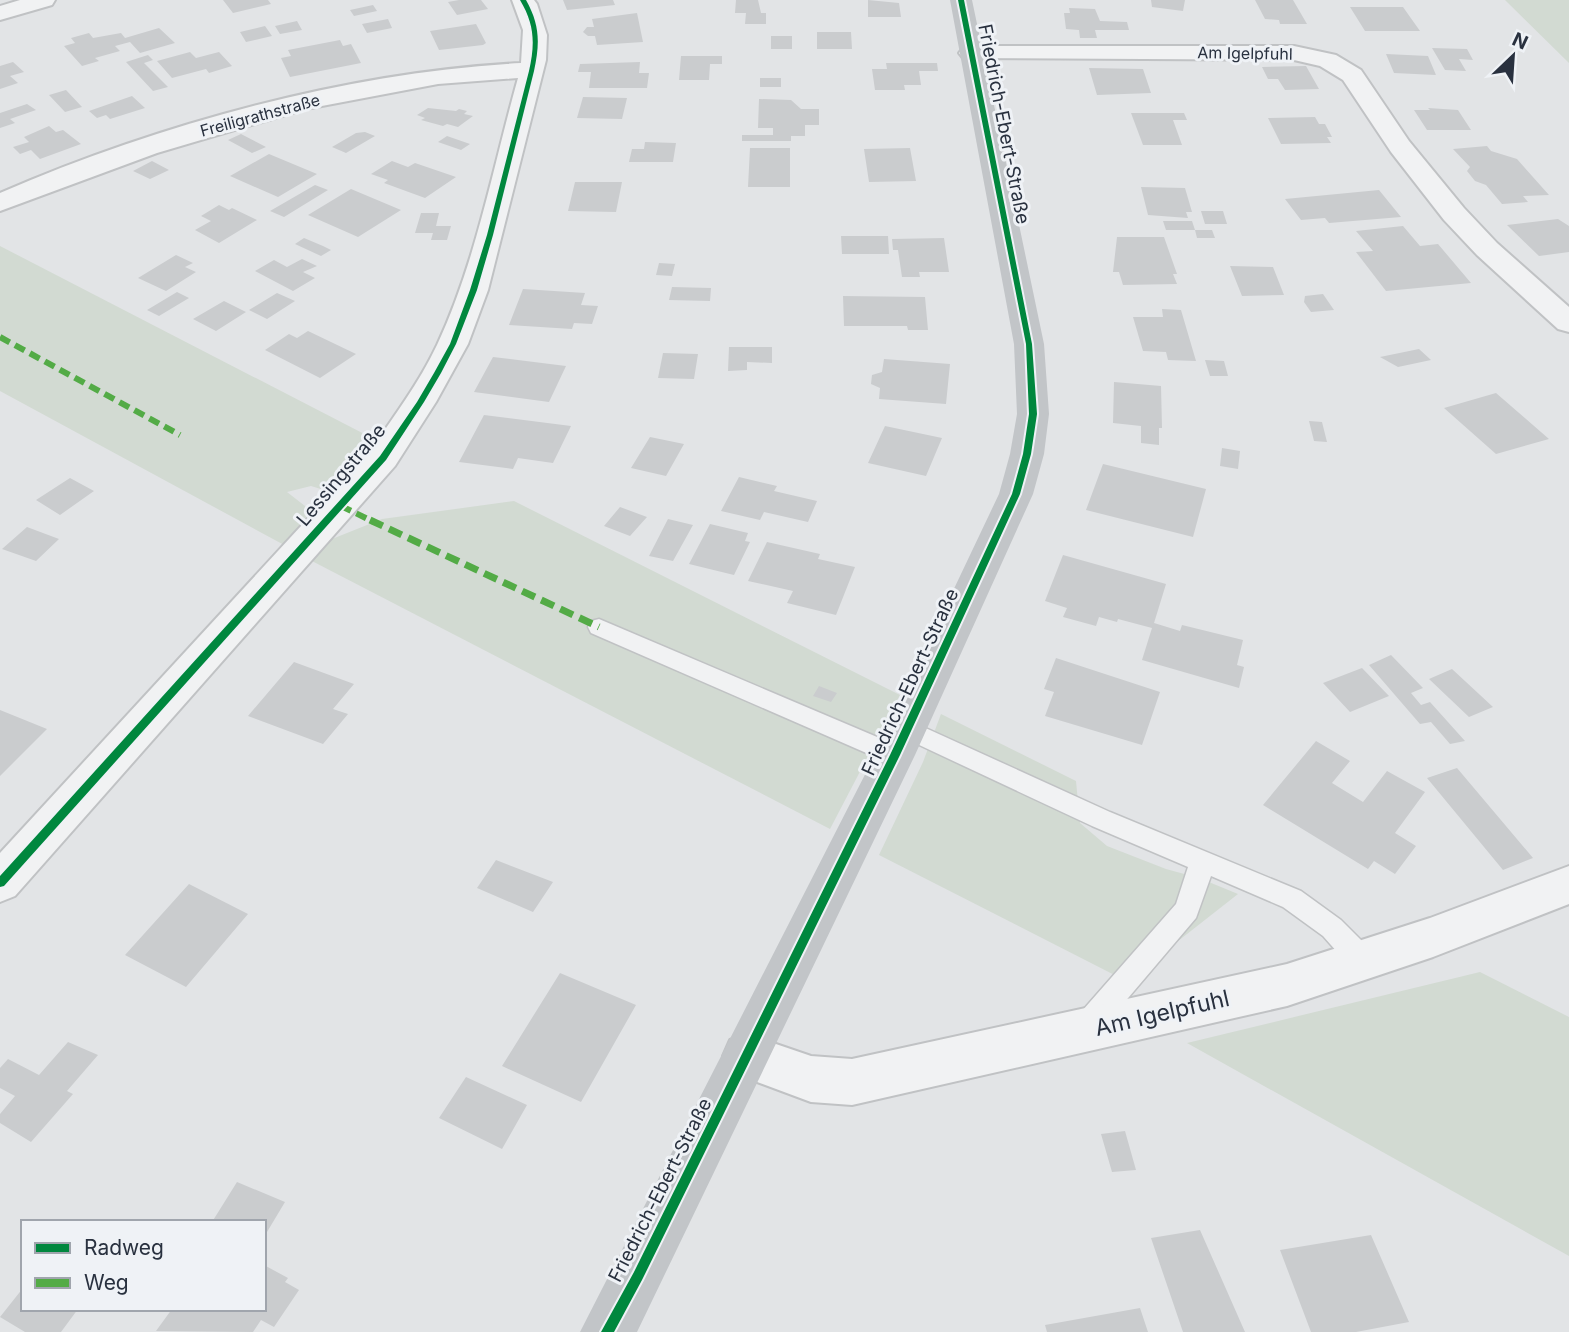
<svg xmlns="http://www.w3.org/2000/svg" width="1569" height="1332" font-family="Inter,sans-serif">
	<style>
		.green { fill: #d2dad2 }
		.building { fill: #caccce }
		.lines { fill: none; stroke-linecap: round; stroke-linejoin: round }
		.lane-casing { stroke: #c0c2c4; stroke-width: 3 }
		.street-casing { stroke: #c0c2c4; stroke-width: 4 }
		.lane { fill: #f1f2f3; fill-rule: evenodd }
		.street { fill: #f1f2f3; fill-rule: evenodd }
		.secondary { fill: #c2c5c8; fill-rule: evenodd }
		.quiet-far1 { stroke: #53ab46; stroke-width: 6; stroke-dasharray: 11 6; stroke-linecap: butt }
		.quiet { stroke: #53ab46; stroke-width: 7; stroke-dasharray: 14 7; stroke-linecap: butt }
		.cycleway-casing { stroke: #eff2f6; stroke-width: 4 }
		.cycleway { fill: #00873e; fill-rule: evenodd }
		.labels { text-anchor: middle; dominant-baseline: central; stroke-width: 6; stroke-linejoin: round; paint-order: stroke }
		.far-street-label { font-size: 16px; fill: #29313f; stroke: #eff2f6 }
		.street-label { font-size: 19px; fill: #29313f; stroke: #eff2f6 }
		.near-street-label { font-size: 23px; fill: #29313f; stroke: #eff2f6 }
	</style>
	<rect width="100%" height="100%" fill="#e2e4e6"/>
	<path class="green" d="M1505,0H1569V63Z
		M0,246L372,438L337,494L311,486L287,492L314,513L286,546L0,391Z
		M514,501L900,695L830,829L310,560L332,539L382,519Z
		M941,714L1076,781L1080,823L1107,846L1166,869L1199,878L1238,894L1173,945L1138,987L879,855L923,762Z
		M1480,972L1569,1017V1256L1187,1043Z"/>
	<path class="building" d="M223,0H268L271,4L233,13Z
		M459,0H481L488,9L457,15L448,2Z
		M563,0H613L615,5L567,10Z
		M736,0H758L761,13H766V24H745L746,13H735Z
		M868,0L899,3L901,17H868Z
		M1151,0H1185L1183,11L1152,7Z
		M1255,0H1293L1307,24H1280L1279,20L1265,19Z
		M373,5L377,11L354,16L350,10Z
		M1350,7H1403L1420,31H1365Z
		M1069,8L1095,9L1100,21L1127,22L1129,30H1095L1097,38H1080L1079,30L1066,29L1064,13H1070Z
		M637,13L643,42L597,45L595,36H588L583,32L587,27H594L592,19Z
		M388,19L392,28L367,33L362,24Z
		M297,21L302,30L280,34L275,26Z
		M476,24L486,43L483,45L439,50L430,31Z
		M265,26L272,36L246,42L240,32Z
		M159,28L175,43L140,53L130,42L115,46L120,51L95,58L99,61L82,66L64,46L75,43L71,38L89,33L93,38L121,33L125,38Z
		M817,32H851L852,49H817Z
		M771,36H792V49H771Z
		M340,40L343,46L351,44L361,63L290,77L281,58L291,56L288,50Z
		M1432,48L1467,49L1473,60L1459,59L1466,71L1445,70Z
		M190,52L196,58L219,52L232,66L209,73L206,69L172,78L157,61Z
		M1386,54L1428,56L1436,75L1394,73Z
		M148,55L153,60L144,63L168,87L153,91L126,62Z
		M681,56H722V64H710L709,80H679Z
		M13,62L24,72L10,76L18,83L0,89V66Z
		M640,62L639,73H649L647,88H589L591,72H578L580,64Z
		M886,63H937L938,71H919L921,85H904L905,90H875L872,69H887Z
		M1306,66L1319,89L1285,90L1278,79H1268L1262,67Z
		M1089,68L1143,69L1151,93L1097,95Z
		M760,78H781V87H760Z
		M66,90L82,107L65,112L49,95Z
		M132,96L145,108L110,119L106,115L97,118L89,111Z
		M583,97L627,98L622,119L577,118Z
		M759,99L791,100L801,109H819V125H805V136H791V141H742V135H773V128H758Z
		M27,104L36,110L10,119L15,123L0,128V113Z
		M428,108L456,111L459,109L467,111L464,114L473,116L458,127L447,124L443,126L421,120L425,118L417,115Z
		M1428,108L1458,110L1471,130H1427L1414,110H1430Z
		M1131,113H1184L1187,120H1173L1182,145H1143Z
		M1315,117L1319,124H1325L1332,137H1327L1331,143L1281,144L1268,118Z
		M49,126L56,132L63,130L81,144L40,159L31,150L20,154L13,147L29,142L24,137Z
		M365,132L375,136L346,153L332,147L356,133Z
		M241,134L266,147L252,153L228,140Z
		M447,136L470,144L461,150L438,142Z
		M645,142L676,143L673,162H629L632,149H644Z
		M1487,146L1491,151L1517,159L1549,195L1523,196L1528,202L1502,204L1486,185L1475,181L1467,171L1470,167L1453,149Z
		M750,148H790V187H748Z
		M910,148L916,181L869,182L864,149Z
		M269,154L317,174L278,197L230,176Z
		M152,161L169,170L150,179L133,171Z
		M392,161L408,167L415,163L456,177L425,198L384,183L388,180L371,174Z
		M575,182H622L616,212L568,211Z
		M315,185L328,190L284,217L270,211Z
		M1141,187L1185,188L1192,212H1186L1188,218L1148,215Z
		M351,189L401,210L358,237L308,215Z
		M1379,190L1401,217L1329,223L1325,218L1301,220L1285,199Z
		M219,205L229,210L232,208L257,220L219,243L195,230L211,221L201,216Z
		M1201,211H1223L1227,224H1205Z
		M421,213H439L436,226H451L447,240H431L433,233H415Z
		M1558,219L1569,226V252L1539,256L1507,225Z
		M1163,221H1192L1195,230H1166Z
		M1403,226L1420,246L1438,244L1471,283L1386,291L1356,252L1373,251L1356,231Z
		M1195,230H1212L1215,238H1197Z
		M841,236H888L889,254H842Z
		M1117,237H1164L1177,274H1173L1177,284L1123,285L1119,272H1113Z
		M304,238L323,246L331,250L321,256L295,244Z
		M944,238L949,272H919L920,277H902L898,250H893L892,239Z
		M176,255L193,263L185,267L196,272L166,291L138,278Z
		M302,259L317,266L303,272L315,278L293,291L255,271L274,260L287,267Z
		M659,263L675,264L672,276L656,275Z
		M1230,266L1273,267L1284,295L1242,296Z
		M672,287L711,288L710,301L669,300Z
		M523,289L585,293L581,305L598,306L592,324L574,323L572,329L509,325Z
		M177,292L189,298L159,316L147,310Z
		M277,293L295,301L267,319L249,310Z
		M1323,294L1334,310L1311,312L1304,302L1305,296Z
		M843,296L925,297L928,330H908L907,326H844Z
		M224,301L246,312L216,331L193,319Z
		M1162,309L1181,310L1196,361L1168,360L1166,352L1143,351L1133,317H1163Z
		M308,331L356,354L320,378L265,350L289,334L297,338Z
		M729,347H772V363L747,362V370L728,371Z
		M1419,349L1431,360L1398,367L1380,357Z
		M663,353L698,354L694,379L658,378Z
		M493,357L566,366L549,402L474,392Z
		M884,359L950,364L946,404L879,399L880,388L871,384L872,375L882,372Z
		M1205,360L1224,361L1228,376H1210Z
		M1114,382L1161,386L1162,428H1159V445L1141,443V426L1113,423Z
		M1496,393L1549,439L1496,454L1444,408Z
		M484,415L571,426L553,463L518,458L513,469L459,462Z
		M1309,421L1322,422L1327,442L1314,441Z
		M885,426L942,438L926,476L868,463Z
		M650,437L684,444L666,476L631,468Z
		M1222,448L1240,451L1238,469L1220,466Z
		M1103,464L1206,489L1193,537L1086,510Z
		M739,477L777,486L774,491L817,501L808,522L764,512L760,520L721,511Z
		M70,478L94,491L60,515L36,500Z
		M620,507L647,517L630,536L604,526Z
		M668,519L693,525L673,561L649,556Z
		M710,524L748,533L745,541L750,542L734,575L689,564Z
		M27,527L59,539L36,561L2,549Z
		M767,542L820,554L818,559L855,567L836,615L787,603L793,591L748,581Z
		M1063,555L1166,584L1154,623L1180,631L1182,625L1243,640L1237,665L1244,667L1239,688L1142,660L1152,628L1118,619L1117,622L1099,617L1096,626L1063,617L1067,608L1045,601Z
		M1391,655L1423,688L1411,693L1421,705L1430,702L1465,741L1450,744L1431,722L1420,724L1369,665Z
		M1056,658L1160,692L1142,745L1045,716L1054,692L1044,689Z
		M294,662L354,684L333,709L348,714L323,744L248,716Z
		M1362,668L1389,696L1350,712L1323,683Z
		M1452,669L1493,707L1469,717L1429,679Z
		M819,686L837,693L831,702L813,696Z
		M0,710L47,729L0,776Z
		M1316,741L1350,761L1332,783L1363,802L1387,771L1425,792L1395,833L1416,846L1395,874L1374,861L1368,869L1263,805Z
		M1457,768L1533,858L1503,870L1427,778Z
		M496,860L553,882L533,912L477,888Z
		M189,884L248,914L186,987L125,955Z
		M560,973L636,1005L581,1102L502,1066Z
		M68,1042L98,1055L67,1091L73,1094L31,1142L0,1123V1114L15,1096L0,1088V1068L8,1059L39,1075Z
		M466,1077L527,1105L502,1149L439,1118Z
		M1125,1131L1136,1170L1112,1172L1101,1134Z
		M237,1182L285,1202L264,1237V1222H212Z
		M1200,1230L1245,1332H1183L1151,1238Z
		M1371,1235L1409,1322L1356,1332H1311L1280,1250Z
		M264,1265L288,1278L285,1282L299,1290L274,1327L261,1320L253,1332L156,1331L172,1309H264Z
		M23,1288V1309H78L61,1332H25L0,1317Z
		M1140,1308L1148,1332H1047L1045,1325Z"/>
	<g class="lines">
		<g class="lane-casing">
			<path id="lane" d="M599,619L903,748L907,755L903,762L895,765L887,762L591,633L588,627L591,621Z
				M908,720L1110,812L1301,891L1341,920L1373,952L1376,961L1373,970L1363,973L1353,970L1323,936L1283,907L1211,876L1196,918L1095,1037L1085,1041L1075,1037L1071,1028L1075,1019L1176,904L1188,867L1092,826L900,736L896,729L900,722Z"/>
		</g>
		<g class="street-casing">
			<path id="street" d="M20,0H55L52,5L0,20V6Z
				M512,0H534L537,4L547,35L546,60L488,290L468,344L436,402L395,466L15,896L0,902V853L371,450C394,416 419,383 437,345C476,262 493,167 518,78L438,84L306,109L157,153L0,211V193C159,124 348,72 521,63L523,30Z
				M971,46H1294L1336,55L1361,70L1409,141L1464,208L1497,243L1569,307V332L1558,329L1477,255L1444,220L1391,152L1343,80L1320,66L1294,60L963,58L959,53L963,48Z
				M1569,866V904L1433,957L1287,1006L852,1105L811,1102L730,1072L723,1056L730,1040L747,1034L811,1056L852,1059L1287,964L1430,918Z"/>
		</g>
		<use href="#lane" class="lane"/>
		<use href="#street" class="street"/>
		<path class="secondary" d="M950,0H972L1044,344L1049,414L1044,454L1033,494L915,755L637,1332H580L875,755L999,494L1010,454L1017,414L1014,344Z"/>
		<path class="quiet-far1" d="M0,337L180,435
			M341,506L374,522"/>
		<path class="quiet" d="M370,520L599,627"/>
		<g class="cycleway-casing">
			<path id="cycleway" d="M520,0H526C540,25 540,43 534,71L493,235L477,290L456,344L441,373L424,402L386,460L4,886L0,887V876L380,456L417,402L434,373L450,344L470,290L487,235L529,71C535,44 535,25 520,0Z
				M958,0H964L1032,344L1037,414L1031,454L1020,494L900,755L642,1280L614,1332H601L634,1272L890,755L1012,494L1023,454L1029,414L1026,344Z"/>
		</g>
		<use href="#cycleway" class="cycleway"/>
	</g>
	<g class="labels">
		<g class="far-street-label">
			<text transform="translate(1245 53) rotate(1)">Am Igelpfuhl</text>
			<text transform="translate(260 115) rotate(-15)">Freiligrathstraße</text>
		</g>
		<g class="street-label">
			<text transform="translate(1004 124) rotate(79)">Friedrich-Ebert-Straße</text>
			<text transform="translate(341 475) rotate(-50)">Lessingstraße</text>
			<text transform="translate(910 682) rotate(-65)">Friedrich-Ebert-Straße</text>
			<text transform="translate(660 1190) rotate(-63)">Friedrich-Ebert-Straße</text>
		</g>
		<g class="near-street-label">
			<text transform="translate(1162 1013) rotate(-13)">Am Igelpfuhl</text>
		</g>
	</g>
	<rect x="21" y="1220" width="245" height="91" fill="#eff2f6" stroke="#a0a5ad" stroke-width="2"/>
	<rect x="35" y="1243" width="35" height="10" fill="#00873e" stroke="#a0a5ad" stroke-width="2"/>
	<text x="84" y="1255" font-size="21" fill="#29313f">Radweg</text>
	<rect x="35" y="1278" width="35" height="10" fill="#53ab46" stroke="#a0a5ad" stroke-width="2"/>
	<text x="84" y="1290" font-size="21" fill="#29313f">Weg</text>
	<g transform="translate(1513 56) rotate(25)" stroke="#eff2f6" stroke-width="5" paint-order="stroke">
	<path d="M0-5L12 26L0 18L-12 26Z" fill="#29313f"/>
	<text y="-10" font-size="19" font-weight="bold" text-anchor="middle" fill="#29313f">N</text>
	</g>
</svg>
